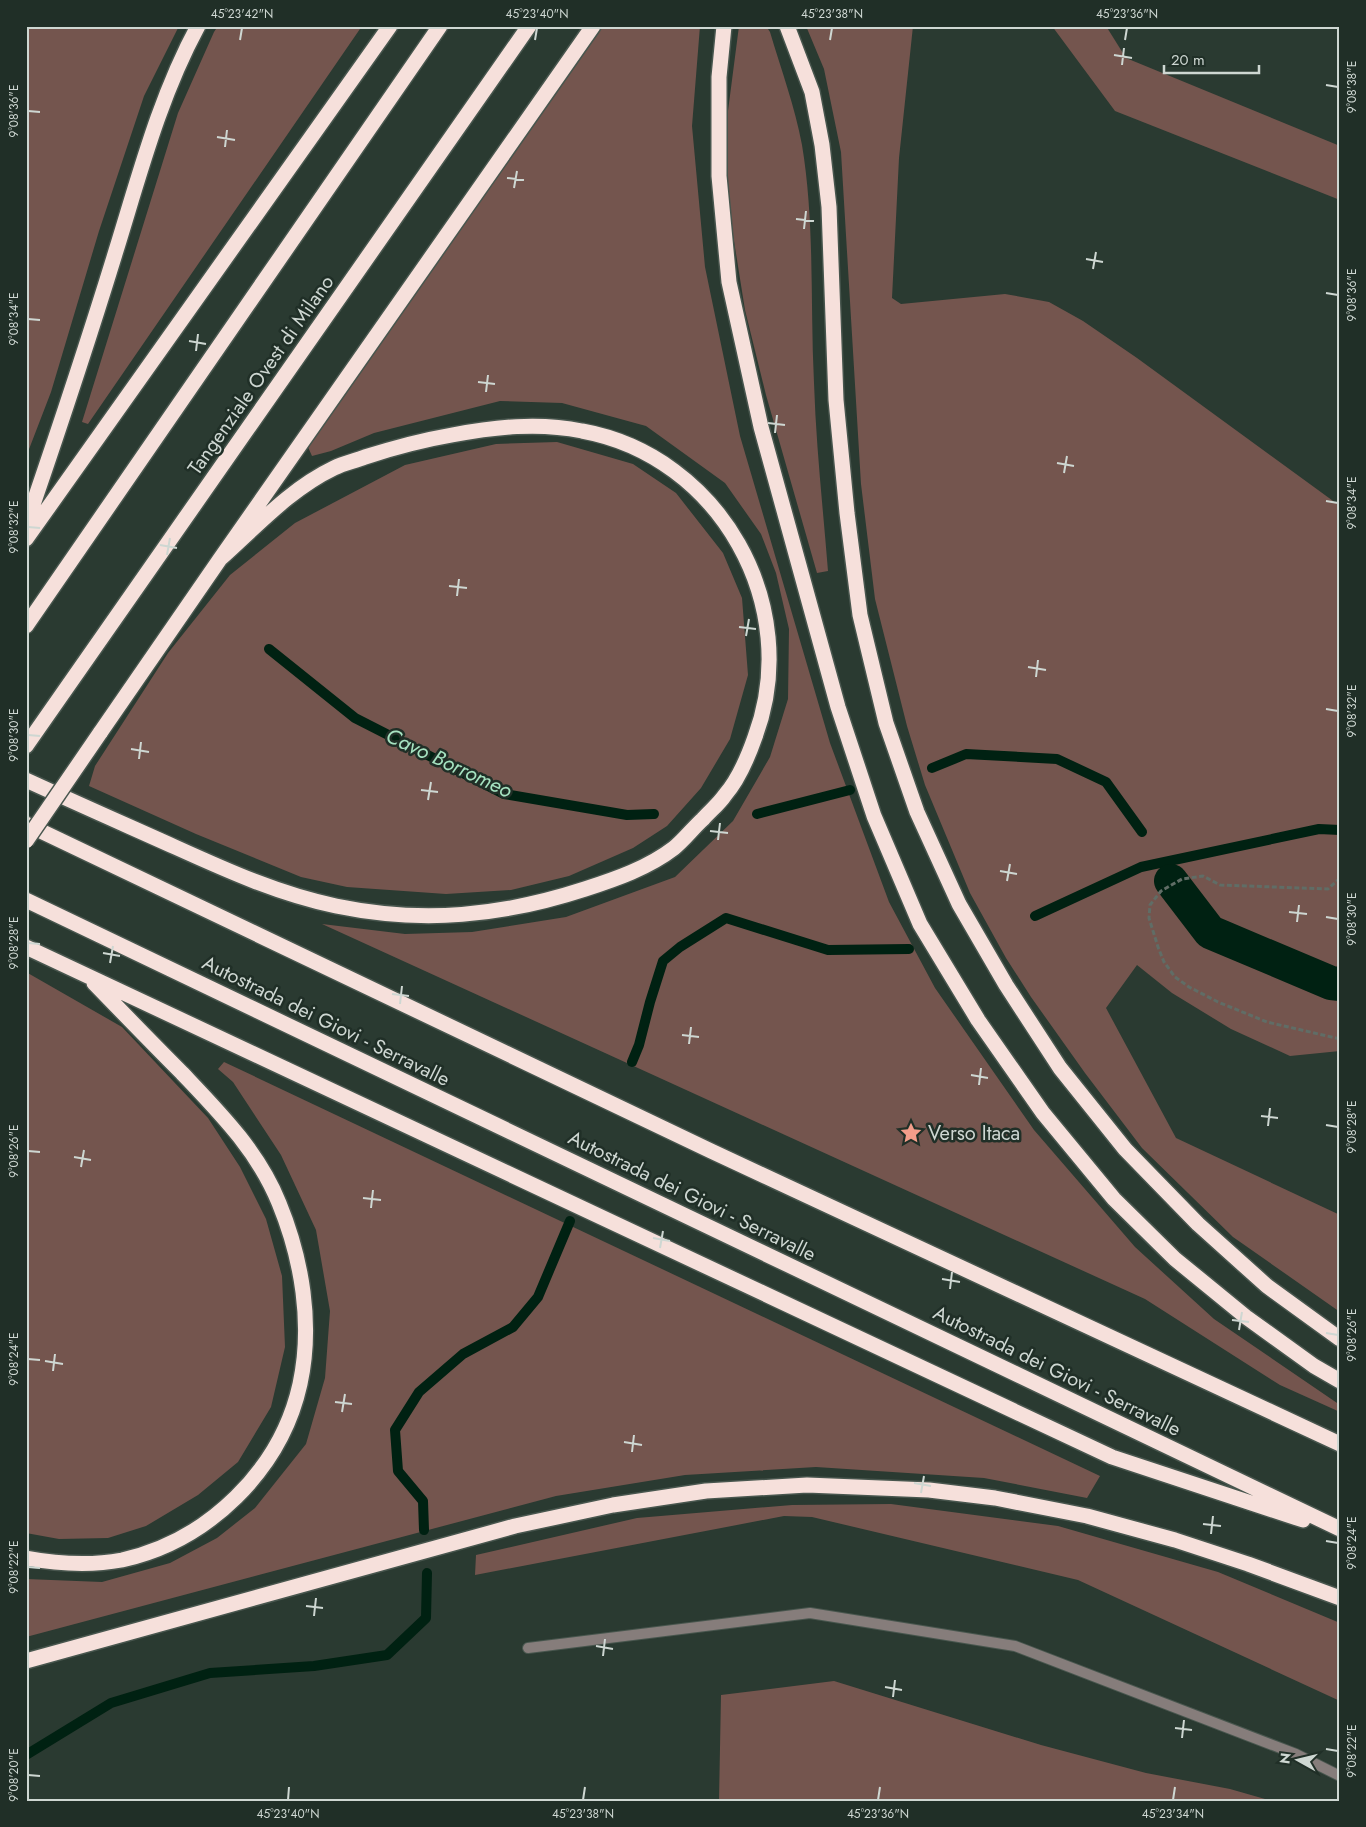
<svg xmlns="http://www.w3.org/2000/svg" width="1366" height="1827" font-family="Jost,sans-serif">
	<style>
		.green { fill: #74554e }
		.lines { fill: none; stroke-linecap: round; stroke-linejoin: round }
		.stream { stroke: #002112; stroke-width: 10 }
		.canal { stroke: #002112; stroke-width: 34 }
		.lane-casing { stroke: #48564e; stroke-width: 12 }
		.highway-casing { stroke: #48564e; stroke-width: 18 }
		.path { stroke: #606d66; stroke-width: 3; stroke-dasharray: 5 2.5; stroke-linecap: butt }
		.lane { stroke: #867d7b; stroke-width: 10 }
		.highway { stroke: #f6e0db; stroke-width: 15 }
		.highway-bridge-casing { stroke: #48564e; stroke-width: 18; stroke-linecap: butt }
		.highway-bridge { stroke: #f6e0db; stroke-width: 15 }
		.ticks { fill: none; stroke: #ced7d2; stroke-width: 2 }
		.labels { text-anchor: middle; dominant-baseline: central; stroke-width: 5; stroke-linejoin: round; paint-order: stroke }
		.street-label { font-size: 20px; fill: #ced7d2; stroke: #202f27 }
		.poi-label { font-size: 20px; fill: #ced7d2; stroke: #202f27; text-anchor: start }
		.water-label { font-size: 21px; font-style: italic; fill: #a6e3c1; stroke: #202f27 }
		.neatline { fill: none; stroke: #ced7d2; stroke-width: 2 }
		.ticks-label { font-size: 12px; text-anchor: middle; fill: #ced7d2 }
	</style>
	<rect width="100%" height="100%" fill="#2a3a31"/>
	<path class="green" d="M26,26H179L144,96L99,231L51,392L26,457Z
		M218,26H362L88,424L82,422L178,113L214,32Z
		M602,26H700L692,126L705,267L740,436L830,743L889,902L935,988L1034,1130L1135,1247L1214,1319L1340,1405V1412L1280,1385L1145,1299L322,924L405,934L472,932L566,917L675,877L733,821L770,757L788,699L789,629L776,573L761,534L725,483L646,426L562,403L500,401L374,433L331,451L312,456L307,445Z
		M739,26H766L770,32C781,69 795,107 802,145C815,223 810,304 814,383C816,446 823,508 828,571L817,573L766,395L745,310L730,216L725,134Z
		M806,26H913L899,158L892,298L901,304L1005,294L1049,302L1083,321L1137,358L1340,506V1051L1290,1056L1231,1029L1172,993L1137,965L1106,1008L1176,1138L1340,1215V1312L1233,1237L1142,1148L1085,1073L1031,997L1006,958L970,893L925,785L907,726L875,599L861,484L841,152L824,69Z
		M1052,26H1106L1126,58L1340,146V200L1115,111Z
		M557,442L633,464L676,493L723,553L742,598L748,675L730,739L701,788L667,826L633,848L569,876L511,890L446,894L347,887L301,877L196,834L89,786L95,766L168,653L230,575L295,523L405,465L496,444Z
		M26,972L122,1027L208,1118L240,1167L266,1219L282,1276L285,1347L271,1407L238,1462L198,1495L146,1526L108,1538L59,1539L26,1533Z
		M224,1062L1100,1476L1087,1498L984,1478L816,1467L685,1475L556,1496L26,1637V1579L102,1582L170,1563L217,1538L255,1508L306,1444L325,1378L330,1311L316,1230L281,1155L233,1082L218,1069Z
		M891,1504L1058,1526L1218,1572L1340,1623V1701L1078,1580L812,1517L784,1516L475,1575L476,1555L637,1518L792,1505Z
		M834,1681L1041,1745L1146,1773L1230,1789L1272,1801H719L721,1695Z"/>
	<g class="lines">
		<path class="stream" d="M269,649L355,718L504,794L627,815L654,814
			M932,768L966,754L1057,759L1106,782L1142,832
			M757,814L850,790
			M1035,916L1141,867L1319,829L1340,830
			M632,1062L639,1045L650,1002L663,961L680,947L726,918L828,950L909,949
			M424,1530L423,1501L398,1471L395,1430L419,1392L463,1354L513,1327L538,1297L570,1221
			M26,1755L111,1703L210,1673L314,1666L387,1655L426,1618L427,1573"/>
		<path class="canal" d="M1171,881L1210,932L1331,983L1340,984"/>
		<g class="lane-casing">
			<path id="lane" d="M528,1648L810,1613L1015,1646L1296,1754L1340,1776"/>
		</g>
		<g class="highway-casing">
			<path id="highway" d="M724,26L719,77V176L729,282L761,427L838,707L874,816L920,924L978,1020L1043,1113L1114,1199L1175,1259L1246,1317L1314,1366L1340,1381
				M787,26L812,92L822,145L829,207L836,400L847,513L860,615L886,723L917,812L959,904L1006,985L1060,1068L1125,1149L1198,1224L1267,1286L1340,1339
				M26,525C57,435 87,345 115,254C139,177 159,98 198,26
				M26,539L390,26
				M26,626L440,26
				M100,733L220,559L593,26
				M26,746L529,26
				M26,780C76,803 126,825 175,847C228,871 279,894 336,906C423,924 502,916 585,889C616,879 648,868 674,848C684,840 693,828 703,819C710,811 719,804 725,795C739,779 748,757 755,737C804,606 720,456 582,431C538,422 495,427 452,435C423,440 393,448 365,457C355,461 344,463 334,468C290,489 256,527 220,559
				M26,824L711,1151L1340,1444
				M26,900L1340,1529
				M26,947L1112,1457L1303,1520
				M26,1558C58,1564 90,1566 122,1560C208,1541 281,1470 300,1384C313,1324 302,1259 279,1203C258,1151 220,1113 182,1073C152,1043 123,1013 94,983
				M26,1661L515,1526L613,1505L706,1491L807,1485L929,1490L995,1498L1087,1516L1175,1540L1248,1564L1340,1598"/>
		</g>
		<path class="path" d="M1340,878L1328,889L1220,885L1203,876L1182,879L1161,891L1150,905L1149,918L1158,947L1164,962L1175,977L1189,987L1218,1002L1267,1022L1340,1039"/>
		<use href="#lane" class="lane"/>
		<use href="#highway" class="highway"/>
		<g class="highway-bridge-casing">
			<path id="highway-bridge" d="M26,841L100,733"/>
		</g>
		<use href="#highway-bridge" class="highway-bridge"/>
	</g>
	<path class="ticks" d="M240,40L242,28M535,40L537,28M830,40L832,28M1125,40L1127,28M1114,55L1132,58M1122,65L1124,48M1326,85L1338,87M28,111L40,112M217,137L235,140M225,147L227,130M507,178L524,180M514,188L517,171M796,219L814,221M804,229L806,211M1086,259L1103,262M1093,269L1096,252M1326,293L1338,295M28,319L40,320M189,341L206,344M196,351L198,334M478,382L495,384M486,392L488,375M768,423L785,425M775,433L777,415M1057,463L1074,466M1064,473L1067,456M1326,501L1338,503M28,527L40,528M160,545L177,548M167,555L170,538M449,586L467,588M457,596L459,579M739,627L756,629M746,636L749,619M1028,667L1046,670M1036,677L1038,660M1326,709L1338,711M28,735L40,736M131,749L149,752M139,759L141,742M421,790L438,792M428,800L431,782M710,831L728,833M718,840L720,823M1000,871L1017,874M1007,881L1010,864M1289,912L1307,914M1326,917L1338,919M1297,922L1299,905M28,943L40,944M103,953L120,956M110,963L113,946M392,994L409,996M400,1004L402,986M682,1035L699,1037M689,1044L691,1027M971,1075L988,1078M979,1085L981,1068M1261,1116L1278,1118M1326,1125L1338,1127M1268,1126L1270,1108M28,1151L40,1152M74,1157L91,1160M81,1167L84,1150M363,1198L381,1200M371,1208L373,1190M653,1238L670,1241M660,1248L663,1231M942,1279L960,1282M950,1289L952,1272M1232,1320L1249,1322M1239,1330L1242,1312M1326,1333L1338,1335M28,1359L40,1360M45,1361L63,1364M53,1371L55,1354M335,1402L352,1404M342,1412L345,1394M624,1442L642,1445M632,1452L634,1435M914,1483L931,1486M921,1493L924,1476M1203,1524L1221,1526M1211,1534L1213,1516M1326,1541L1338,1543M28,1567L40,1568M306,1606L323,1608M314,1616L316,1598M596,1646L613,1649M603,1656L605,1639M885,1687L902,1690M893,1697L895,1680M1175,1728L1192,1730M1182,1738L1184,1720M1326,1749L1338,1751M28,1775L40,1776M288,1800L289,1787M583,1800L585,1787M878,1800L880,1787M1173,1800L1175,1787"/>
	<defs>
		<g id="sight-bare" transform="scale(1.725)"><path d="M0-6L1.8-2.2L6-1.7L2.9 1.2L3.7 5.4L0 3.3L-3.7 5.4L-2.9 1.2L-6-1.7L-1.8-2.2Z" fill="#f49d8a" stroke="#202f27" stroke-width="2.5" paint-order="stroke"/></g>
	</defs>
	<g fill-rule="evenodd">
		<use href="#sight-bare" x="911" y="1133"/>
	</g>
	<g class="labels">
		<g class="street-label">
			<text transform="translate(261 375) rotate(-55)">Tangenziale Ovest di Milano</text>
			<text transform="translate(326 1021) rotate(26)">Autostrada dei Giovi - Serravalle</text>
			<text transform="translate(692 1196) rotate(26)">Autostrada dei Giovi - Serravalle</text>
			<text transform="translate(1057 1371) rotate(26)">Autostrada dei Giovi - Serravalle</text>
		</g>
		<g class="poi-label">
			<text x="928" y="1133">Verso Itaca</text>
		</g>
		<g class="water-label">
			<text transform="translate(449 763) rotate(25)">Cavo Borromeo</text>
		</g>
	</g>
	<rect width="1366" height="1827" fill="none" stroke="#202f27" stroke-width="55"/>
	<g transform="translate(1298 1760) rotate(278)" stroke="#202f27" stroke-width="4" paint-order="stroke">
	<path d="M0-4L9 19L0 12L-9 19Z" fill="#ced7d2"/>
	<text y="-8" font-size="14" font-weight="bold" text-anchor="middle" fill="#ced7d2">N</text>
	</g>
	<path d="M1164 65v8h95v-8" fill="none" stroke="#ced7d2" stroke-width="2.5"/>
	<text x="1171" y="65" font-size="15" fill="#ced7d2" stroke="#202f27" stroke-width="4" paint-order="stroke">20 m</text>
	<rect x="28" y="28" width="1310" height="1772" class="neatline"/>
	<g class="ticks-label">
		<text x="242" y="18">45°23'42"N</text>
		<text x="537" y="18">45°23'40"N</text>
		<text x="832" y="18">45°23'38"N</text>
		<text x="1127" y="18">45°23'36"N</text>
		<text transform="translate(1352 87) rotate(-90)" y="4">9°08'38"E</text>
		<text transform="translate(14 111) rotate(-90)" y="4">9°08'36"E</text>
		<text transform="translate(1352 295) rotate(-90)" y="4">9°08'36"E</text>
		<text transform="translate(14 319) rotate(-90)" y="4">9°08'34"E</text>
		<text transform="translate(1352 503) rotate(-90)" y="4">9°08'34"E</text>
		<text transform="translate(14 527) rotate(-90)" y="4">9°08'32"E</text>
		<text transform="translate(1352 711) rotate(-90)" y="4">9°08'32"E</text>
		<text transform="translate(14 735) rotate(-90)" y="4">9°08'30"E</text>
		<text transform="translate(1352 919) rotate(-90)" y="4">9°08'30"E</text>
		<text transform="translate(14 943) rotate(-90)" y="4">9°08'28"E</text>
		<text transform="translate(1352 1127) rotate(-90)" y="4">9°08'28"E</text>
		<text transform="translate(14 1151) rotate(-90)" y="4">9°08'26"E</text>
		<text transform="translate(1352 1335) rotate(-90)" y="4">9°08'26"E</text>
		<text transform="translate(14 1359) rotate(-90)" y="4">9°08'24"E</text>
		<text transform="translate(1352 1543) rotate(-90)" y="4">9°08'24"E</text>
		<text transform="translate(14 1567) rotate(-90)" y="4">9°08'22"E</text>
		<text transform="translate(1352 1751) rotate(-90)" y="4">9°08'22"E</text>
		<text transform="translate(14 1775) rotate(-90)" y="4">9°08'20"E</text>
		<text x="288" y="1818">45°23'40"N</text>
		<text x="583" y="1818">45°23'38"N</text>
		<text x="878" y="1818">45°23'36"N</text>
		<text x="1173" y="1818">45°23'34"N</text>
	</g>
</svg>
